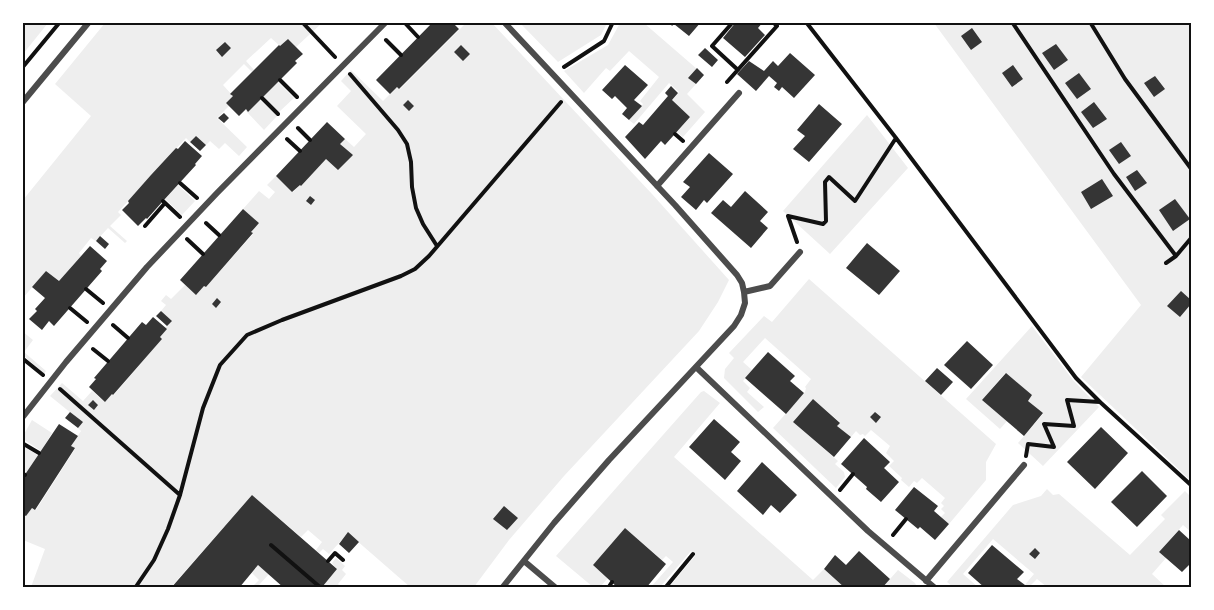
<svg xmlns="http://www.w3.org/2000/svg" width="1214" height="610" font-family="'Alegreya Sans',sans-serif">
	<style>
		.green { fill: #eee }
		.building { fill: #353535 }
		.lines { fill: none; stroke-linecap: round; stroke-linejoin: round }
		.path { stroke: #111; stroke-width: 4 }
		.minor { stroke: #4c4c4c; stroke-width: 6 }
		.neatline { fill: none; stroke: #111; stroke-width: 2 }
	</style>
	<rect width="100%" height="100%" fill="#fff"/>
	<path class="green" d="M23,22L48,23L23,54L22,23Z
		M105,23H322L296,47L288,39L280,46L271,38L246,61L254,70L252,72L244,64L223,85L233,96L226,103L229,106L217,118L247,147L239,156L225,143L219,149L210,141L206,145L196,136L190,142L186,138L118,212L121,215L110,226L127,241L125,243L108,228L96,241L91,238L79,253L81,256L59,281L46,271L23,298V200L91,116L55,84Z
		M466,23H492L652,194L729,280L718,302L699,331L564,476L509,540L474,587H410L348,533L329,554L323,549L319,553L316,550L322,542L308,530L301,537L252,495L171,587H31L45,549L23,540L22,514L26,516L32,508L36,510L75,449L71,446L81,431L78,428L82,422L50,396L62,383L83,401L92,391L105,402L112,394L114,395L162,339L160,337L167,329L165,328L171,321L161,311L166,305L161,301L166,295L171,299L185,285L197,294L204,286L206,287L253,234L251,232L259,223L243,209L259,191L269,199L275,192L267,185L276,176L293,192L300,185H301L326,159L338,170L352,155L340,144L345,139L354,147L366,134L337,106L351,91L341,81L351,70L383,101L397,87L400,89Z
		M520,23H607L601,35L558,62Z
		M620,23H646L645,24L704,75L687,94L705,112L683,137L677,132L690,117L672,101L679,92L669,83L634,124L629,120L643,104L640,101L659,77L629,51L610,71L606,68L584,93L564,71L608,45Z
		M934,23H1191V481L1081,377L1141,305Z
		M278,82L294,98L279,112L263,96Z
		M260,100L277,116L264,130L245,110L246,109L248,111Z
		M867,115L908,168L830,254L783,211Z
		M178,185L195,201L182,215L165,199Z
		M809,279L996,444L986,462V480L949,524L941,517L945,513L941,509L944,506L941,503L945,498L922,478L917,483L914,481L909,487L901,480L902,478L889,466L894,461L886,453L890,446L871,430L865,436L863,434L860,435L856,431L851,437L837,426L840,422L813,399L793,422L838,461L835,464L844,472L845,477L836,488L773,428L805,392L806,388L805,387L811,379L765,338L743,362L752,370L743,381L750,388L747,392L764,407L758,412L724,378L725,369L734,358L729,353L764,316L772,322Z
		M1032,326L1073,380L1099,407L1043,466L1018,443L1043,414L1028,401L1032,395L1005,373L982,400L1007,421L1000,429L966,399Z
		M22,331L33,340L24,352L46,371L44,374L23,355Z
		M704,391L720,403L674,457L813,580L824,569L845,587L694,588L691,586L689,587H669L695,556L691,551L660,587H651L673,562L666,556L662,560L625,528L593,565L608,578L600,587H593L556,556L701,392Z
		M32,420L52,433L41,451L23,439V436Z
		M22,446L38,455L27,472L23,469Z
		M1047,489L1053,495L1059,494L1130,555L1165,519L1161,515L1185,491L1191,497V532L1183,525L1159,552L1166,558L1152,574L1166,587H1047L1037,579L1029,587H1023L1034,574L993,539L963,574L978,587H953L947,582L1013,505L1041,496Z
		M336,558L345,566L342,570L346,574L338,584L341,587H325L323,586L337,569L332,563Z
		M258,565L269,574L259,585L262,587H252L259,580L252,573Z
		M898,570L915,583L916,585L914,587L882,588Z"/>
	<path class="building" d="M433,22H452L459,29L399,89L397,87L390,94L376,80Z
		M669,22H701L689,36L674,24L672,26Z
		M736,22H763L758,28L765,35L745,57L723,38Z
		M972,28L982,42L971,50L961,36Z
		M288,39L303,54L295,61L297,63L248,112L246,109L239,116L226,103L233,96L230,94L279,45L280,46Z
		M225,42L231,48L222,57L216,50Z
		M1056,44L1068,60L1054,70L1042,53Z
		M461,45L470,54L463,61L454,52Z
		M705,48L718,60L712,67L698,55Z
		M790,53L815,75L794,98L782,87L779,91L774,87L777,83L769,76L756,91L737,74L749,61L764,71L773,61L778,66Z
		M625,65L648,85L634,100L642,106L629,120L622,114L627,108L615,96L612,99L602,90Z
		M1013,65L1023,79L1012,87L1002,73Z
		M697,68L704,75L696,84L688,78Z
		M1079,73L1091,89L1077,99L1065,83Z
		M1155,76L1165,89L1154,97L1144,83Z
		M671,86L678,93L672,100L690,117L665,145L661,141L645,159L625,137L639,122L643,125L668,96L665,93Z
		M408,100L414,106L409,111L403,105Z
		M1094,102L1107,119L1093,128L1081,112Z
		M819,104L842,124L809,162L793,149L805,136L797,130Z
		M224,113L229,118L224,123L218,118Z
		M327,122L345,139L340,144L353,155L338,170L326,159L301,186L300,185L292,192L276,176Z
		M196,136L206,145L200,151L190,142Z
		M185,141L202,156L195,164L196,165L163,201L147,219L146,218L138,226L122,210L129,203L128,201L151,175L176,148L178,149Z
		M1121,142L1131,156L1119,164L1109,150Z
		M709,153L733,174L707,203L704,200L696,210L681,197L690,187L683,182Z
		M1137,170L1147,183L1135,191L1126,177Z
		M1102,179L1113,196L1091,209L1081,192Z
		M745,191L768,212L760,221L768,228L751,248L711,213L723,200L731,207Z
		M310,196L315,200L311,205L306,201Z
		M1175,199L1190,219L1173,231L1159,210Z
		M243,209L259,223L251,232L253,233L206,287L204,286L196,295L180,280Z
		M100,236L109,244L105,249L96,241Z
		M867,243L900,271L879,295L846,268Z
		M90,246L107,261L100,269L102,271L54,326L49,321L42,330L29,319L37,311L35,309L45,298L32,287L46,271L59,281Z
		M1181,291L1191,300V304L1180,317L1167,306Z
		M217,298L221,302L216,308L212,304Z
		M161,311L172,321L167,326L156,316Z
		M153,317L167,329L160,337L162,339L113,395L112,394L105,402L89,387L96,379L94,378L142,322L146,325Z
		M967,341L993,365L971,389L944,365Z
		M768,352L795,376L790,381L804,393L786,414L745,378Z
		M937,368L953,382L941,395L925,381Z
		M1006,373L1032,395L1028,401L1043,413L1024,436L982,400Z
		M813,399L840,423L837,426L851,437L834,457L793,422Z
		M93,400L98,405L94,410L88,405Z
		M70,412L83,422L78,428L65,418Z
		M875,412L881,417L876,423L870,417Z
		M714,419L740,442L731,452L741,461L725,480L689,447Z
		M59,424L78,436L71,446L75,448L35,510L32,508L26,516L22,514V479Z
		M1101,427L1128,453L1095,489L1067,462Z
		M864,438L890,462L884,468L899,482L881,502L866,489L867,487L841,464Z
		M762,462L797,495L780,513L771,505L763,515L737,491Z
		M1142,471L1167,496L1137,527L1111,502Z
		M914,487L938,506L934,511L949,524L935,540L920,527L918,529L895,510Z
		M252,495L337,569L323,586L325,588H284L258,565L239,588H171Z
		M504,506L518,518L507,530L493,519Z
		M625,528L666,564L646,588H618L593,565Z
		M1179,530L1191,541V566L1190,564L1182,572L1159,552Z
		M348,532L359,542L349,553L339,544Z
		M992,545L1024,572L1017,579L1025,585L1023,588H985L968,573Z
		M1035,548L1040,553L1035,559L1029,554Z
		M859,551L890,579L882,588H845L824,569L835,555L846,565Z"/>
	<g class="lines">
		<path class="path" d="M302,22L335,57
			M404,22L418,37
			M733,22L712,46L738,70
			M806,22L896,138L1076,378L1100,402L1192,486
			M1012,22L1114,174L1176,256
			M1090,22L1125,79L1192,170
			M386,40L401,55
			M564,67L604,41L613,22
			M22,68L60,22
			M350,74L398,130L407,144L411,162L412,187L416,208L423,224L437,246
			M280,80L297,97
			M727,82L777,26L773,22
			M262,98L278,114
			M298,128L310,140
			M675,134L683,141
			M287,139L300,151
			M180,183L197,198
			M163,201L180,217
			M206,223L219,235
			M145,226L165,203
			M187,239L203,254
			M797,242L788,216L823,224L826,221L825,182L829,177L855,201L896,138
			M1166,263L1176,256L1192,237
			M86,289L103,303
			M70,308L87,322
			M113,325L128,338
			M93,349L108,361
			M22,358L43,375
			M60,389L180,495
			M22,443L39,453
			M1026,456L1028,444L1054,447L1044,424L1074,426L1067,400L1100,402
			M22,473L25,475
			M840,490L853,474
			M893,535L906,519
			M271,545L321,588
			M328,561L335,553L343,560
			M135,588L154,560L168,529L180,495L203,408L220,365L247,335L282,320L401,276L415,269L429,256L561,102
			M608,588L612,582
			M665,588L693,554"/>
		<path class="minor" d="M22,103L89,22
			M657,186L739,93
			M744,292L770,286L800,252
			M696,367L868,531L935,588
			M22,418L66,362L147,267L217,193L386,22
			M524,561L556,588
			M926,581L1024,465
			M502,588L554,523L609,460L734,326L741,315L745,303L744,292L742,283L737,275L675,205L504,22"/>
	</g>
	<rect width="1214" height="610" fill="none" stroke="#ffffff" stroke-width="48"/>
	<rect x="24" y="24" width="1166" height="562" class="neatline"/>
</svg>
